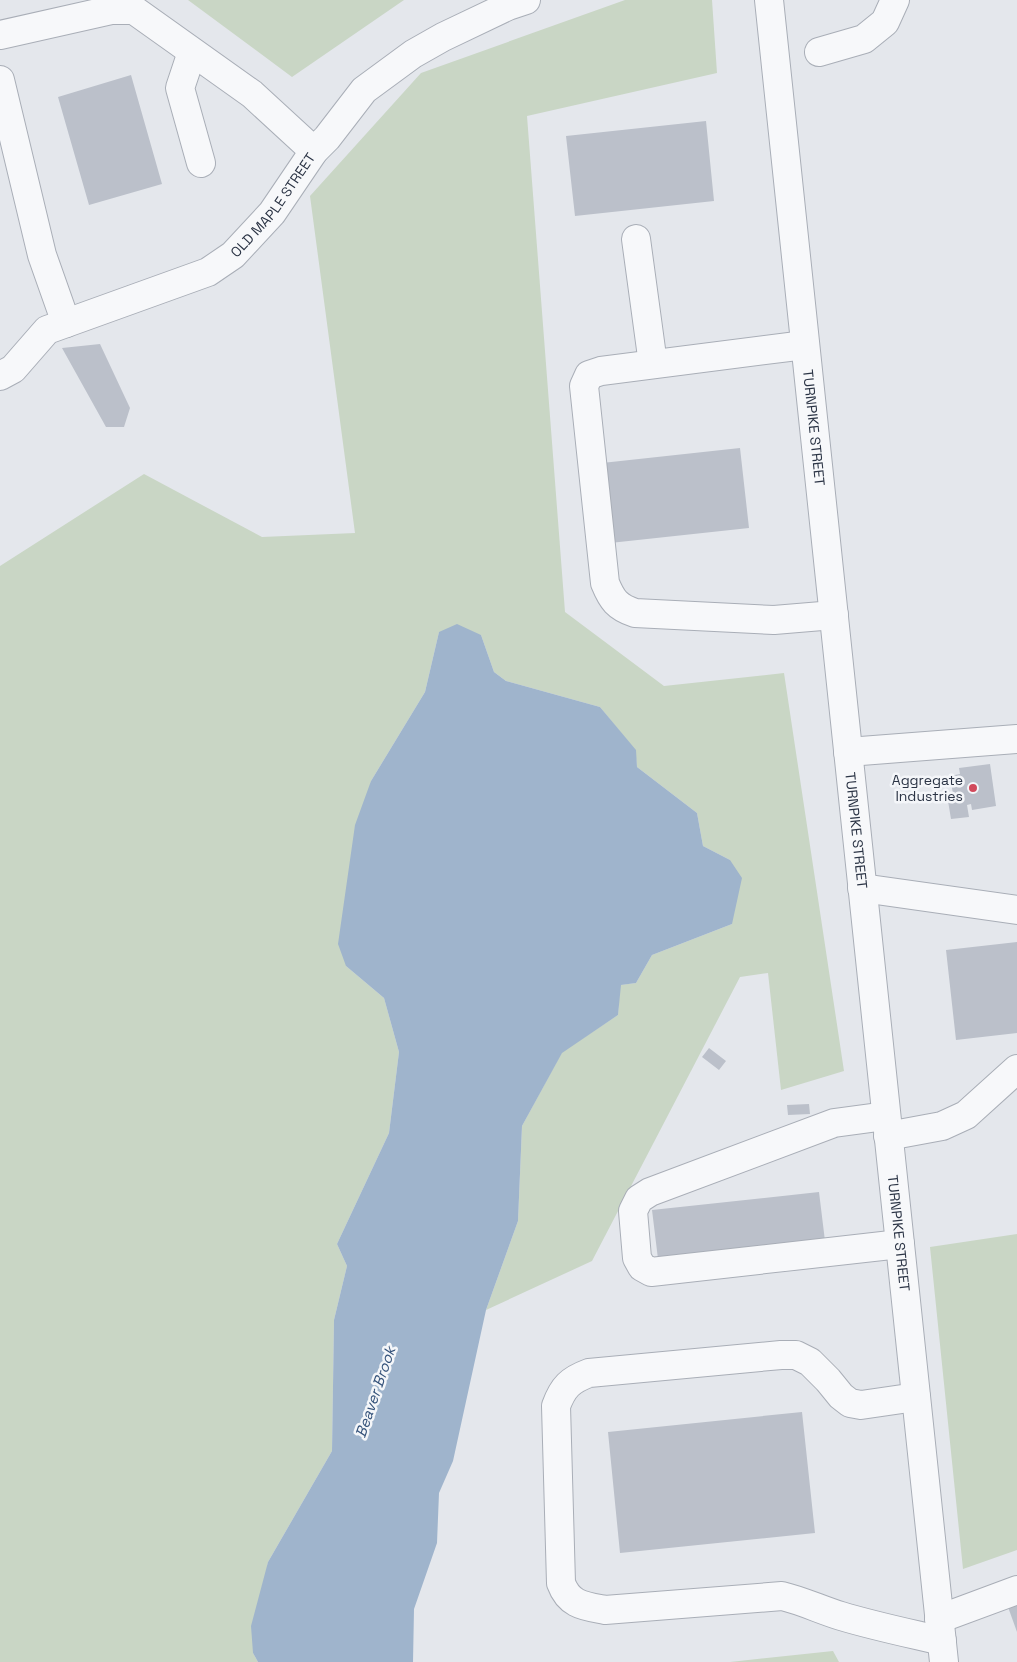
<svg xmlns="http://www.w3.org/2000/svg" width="1017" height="1662" font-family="'Space Grotesk',sans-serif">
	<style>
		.green { fill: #c9d6c5 }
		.water { fill: #9fb4cc }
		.building { fill: #bbc0ca }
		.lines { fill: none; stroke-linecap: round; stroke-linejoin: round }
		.minor-casing { stroke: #a9aeb7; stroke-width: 30 }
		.minor { stroke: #f7f8fa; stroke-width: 28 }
		.poi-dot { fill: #d1495b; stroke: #f4f6f9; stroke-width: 2 }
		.labels { text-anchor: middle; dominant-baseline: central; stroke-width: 5; stroke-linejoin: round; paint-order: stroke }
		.street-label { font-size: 14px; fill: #2b3445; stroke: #f4f6f9 }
		.poi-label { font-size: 14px; fill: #2b3445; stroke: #f4f6f9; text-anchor: end }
		.water-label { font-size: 15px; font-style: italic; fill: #34527a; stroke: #f4f6f9 }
	</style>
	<rect width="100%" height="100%" fill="#e4e7ec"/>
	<path class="green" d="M188,0H404L292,77Z
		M625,0H712L717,73L527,116L565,612L664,686L784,673L844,1071L781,1090L768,973L740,977L592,1261L486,1310L518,1221L522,1126L562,1052L618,1015L620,985L636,983L652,955L732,924L730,860L703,846L697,813L637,767L635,750L600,707L506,681L494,672L481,635L439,632L425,692L371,781L346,966L384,998L399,1052L389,1133L337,1244L347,1266L334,1320L332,1451L268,1562L253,1653L258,1662H0V566L144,474L262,537L355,533L310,196L421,73Z
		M1017,1234V1550L963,1569L930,1247Z
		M833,1651L839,1662H730Z"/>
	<path class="water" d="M457,624L481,635L494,672L506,681L600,707L636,750L637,767L697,813L703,846L730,860L742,878L732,924L652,955L636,983L621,985L618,1015L562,1053L522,1126L518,1221L486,1310L453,1461L439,1493L437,1543L414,1609L413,1662H258L253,1653L251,1626L268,1562L332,1451L334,1320L347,1266L337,1244L389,1133L399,1052L384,998L346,966L338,944L355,825L371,781L425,692L439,632Z"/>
	<path class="building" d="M131,75L162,184L89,205L58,97Z
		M706,121L714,201L575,216L566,136Z
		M100,344L130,408L124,427H106L62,348Z
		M740,448L749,528L610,543L602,463Z
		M990,764L996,806L972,810L971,804L967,805L969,817L951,819L948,801L954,800L950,776L960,774L959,768Z
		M1017,942V1033L956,1040L946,950Z
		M709,1048L726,1061L719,1070L702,1057Z
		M809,1104L810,1114L788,1115L787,1105Z
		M819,1192L825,1241L658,1259L652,1210Z
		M802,1412L815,1533L620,1553L608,1432Z
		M1017,1604V1632L1008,1607Z"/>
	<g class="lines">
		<g class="minor-casing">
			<g id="minor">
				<path id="s1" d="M769,0L944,1662"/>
				<path d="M0,35L111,10H134L252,94L314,151"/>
				<path d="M192,52L180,88L201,163"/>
				<path d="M819,52L864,39L885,22L895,0"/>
				<path d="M0,80L42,255L66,323"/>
				<path d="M636,239L653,364"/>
				<path d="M805,345L601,371L589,375L584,386L605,583C612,600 617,607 635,613L774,620L834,615"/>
				<path id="s2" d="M0,376L13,369L47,330L208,272L233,255L272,213L314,151L327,138L364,90L413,54L443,37L508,6L526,0"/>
				<path d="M848,752L1017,739"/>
				<path d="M862,888L1017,910"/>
				<path d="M886,1116L834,1123L650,1192L639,1199L633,1211L637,1258L642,1267L651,1272L900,1244"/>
				<path d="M888,1136L942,1126L966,1115L1017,1069"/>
				<path d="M916,1397L861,1405L850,1403L841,1396L828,1380L810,1362L796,1355H781L589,1373C570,1380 563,1387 556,1406L561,1583C569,1605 584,1606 605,1610L782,1596C803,1601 821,1610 841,1616C874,1626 908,1633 942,1641"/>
				<path d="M939,1619L1017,1590"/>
			</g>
		</g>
		<use href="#minor" class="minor"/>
	</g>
	<circle class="poi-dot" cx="973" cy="788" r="5"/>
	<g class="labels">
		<g class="street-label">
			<text stroke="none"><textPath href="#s2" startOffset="332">OLD MAPLE STREET</textPath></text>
			<text stroke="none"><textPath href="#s1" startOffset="430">TURNPIKE STREET</textPath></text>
			<text stroke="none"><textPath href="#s1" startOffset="835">TURNPIKE STREET</textPath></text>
			<text stroke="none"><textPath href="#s1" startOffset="1240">TURNPIKE STREET</textPath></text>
		</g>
		<g class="poi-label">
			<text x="963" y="780">Aggregate<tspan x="963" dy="16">Industries</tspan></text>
		</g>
		<g class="water-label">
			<text transform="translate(375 1392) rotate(-71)">Beaver Brook</text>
		</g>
	</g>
</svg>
